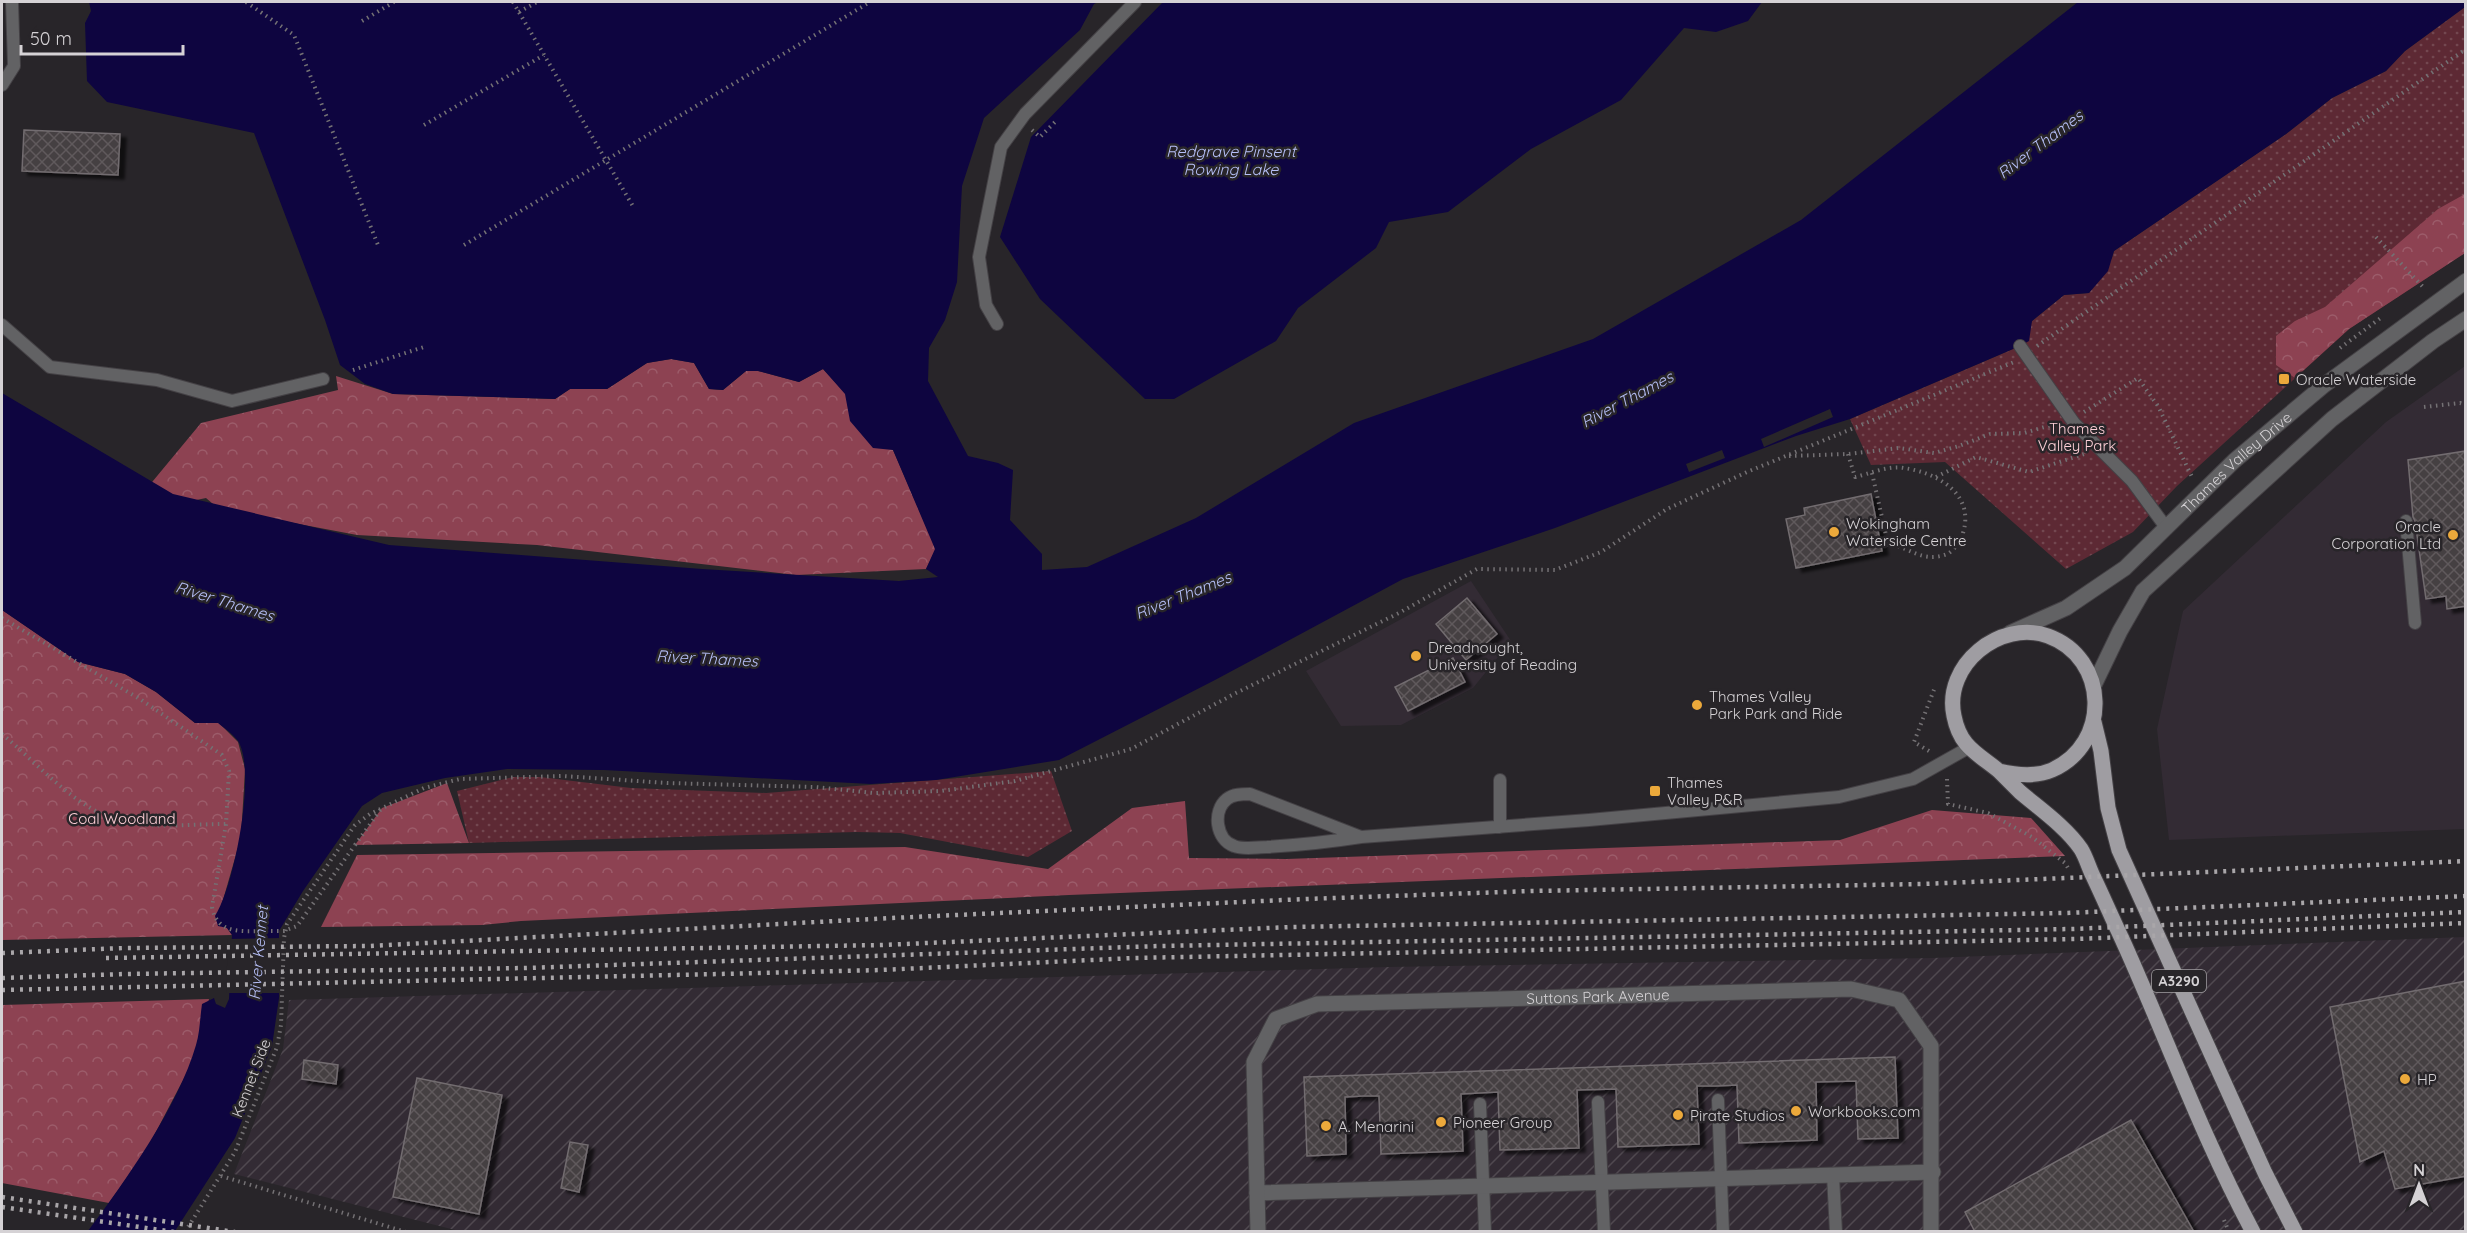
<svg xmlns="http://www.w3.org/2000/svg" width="2467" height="1233" font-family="Quicksand,sans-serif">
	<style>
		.built { fill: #332b34 }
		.industrial { fill: url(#industrial-furrows) }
		.grass { fill: url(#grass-dots) }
		.forest { fill: url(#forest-crowns) }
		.water { fill: #0e0540 }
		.pier { fill: #282529 }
		.building { fill: url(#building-cross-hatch); stroke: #726c6f; stroke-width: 1.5; filter: url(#shadow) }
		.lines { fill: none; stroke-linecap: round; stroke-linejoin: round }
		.lane-casing { stroke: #444145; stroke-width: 14 }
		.street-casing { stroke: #444145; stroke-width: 17 }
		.primary-casing { stroke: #444145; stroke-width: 17 }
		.path { stroke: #747174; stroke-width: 4; stroke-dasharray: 1.5 4.5; stroke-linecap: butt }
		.lane { stroke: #626264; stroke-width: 12 }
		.street { stroke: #626264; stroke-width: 15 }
		.primary { stroke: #9f9da2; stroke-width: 15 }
		.rail { stroke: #a9a6a9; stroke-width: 4.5; stroke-dasharray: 3 6; stroke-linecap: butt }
		.path-bridge { stroke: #747174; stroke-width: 4; stroke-dasharray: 1.5 4.5; stroke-linecap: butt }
		.poi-dot { fill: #eca93b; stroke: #282529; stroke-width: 2 }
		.labels { text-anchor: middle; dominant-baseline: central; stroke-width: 5; stroke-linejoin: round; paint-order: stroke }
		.shield { fill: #282529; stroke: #a19ea1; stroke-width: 1.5 }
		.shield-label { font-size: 14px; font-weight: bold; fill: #d5d2d5 }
		.poi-label { font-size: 15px; fill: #d5d2d5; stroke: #282529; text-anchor: start }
		.park-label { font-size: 15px; fill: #fed0d7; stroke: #282529 }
		.street-label { font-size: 15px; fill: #d5d2d5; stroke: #282529 }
		.water-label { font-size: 16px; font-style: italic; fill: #b6bff7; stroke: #282529 }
	</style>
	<defs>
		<pattern id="industrial-furrows" width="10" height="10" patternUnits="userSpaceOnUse" patternTransform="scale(1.5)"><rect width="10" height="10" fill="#332b34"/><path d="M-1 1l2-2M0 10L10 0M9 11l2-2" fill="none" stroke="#504950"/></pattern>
		<pattern id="grass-dots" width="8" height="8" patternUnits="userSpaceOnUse" patternTransform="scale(1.5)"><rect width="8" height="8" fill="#5d2934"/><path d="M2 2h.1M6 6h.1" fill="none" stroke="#734750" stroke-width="1.8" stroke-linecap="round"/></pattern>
		<pattern id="forest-crowns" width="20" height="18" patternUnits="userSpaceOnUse" patternTransform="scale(1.5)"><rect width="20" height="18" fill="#8d4252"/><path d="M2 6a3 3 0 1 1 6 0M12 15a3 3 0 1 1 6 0" fill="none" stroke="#9c5c6a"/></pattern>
		<pattern id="building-cross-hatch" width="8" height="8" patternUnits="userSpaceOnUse" patternTransform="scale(1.5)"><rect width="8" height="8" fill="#453f42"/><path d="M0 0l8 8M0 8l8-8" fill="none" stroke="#5f5a5c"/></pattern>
		<filter id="shadow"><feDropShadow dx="6" dy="4" stdDeviation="1.5" flood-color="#0009"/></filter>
	</defs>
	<rect width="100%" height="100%" fill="#282529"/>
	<path class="built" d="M2465,366V829L2169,840L2157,729L2183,611L2386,422Z
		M1471,581L1511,641L1473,688L1401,725L1341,726L1306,671Z"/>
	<path class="industrial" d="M2465,937V1231L463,1232L234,1174L283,1049L289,1000L1389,967L1933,958Z"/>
	<path class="grass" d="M2465,7V253L2349,329L2177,486L2133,532L2066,569L1945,462L1871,465L1850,419L2020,346L2032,321L2064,295L2089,293L2112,258L2114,251L2286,134L2332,98L2386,71L2405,51Z
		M1051,771L1072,831L1028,857L900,833L856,832L469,843L457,791L513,777H540L631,788L766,793Z"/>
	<path class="forest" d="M2465,194V253L2349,329L2295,378L2276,365V336L2295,321L2325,307L2438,209Z
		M671,359L694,363L709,389L723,390L746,371H758L799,382L823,369L846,394L851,421L893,450L936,549L926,569L796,575L537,545L357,535L219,509L206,498L177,504L143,493L201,423L338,390L336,376L393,394L555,399L570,389H607L647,363Z
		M2,610L78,662L125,674L156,692L195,723L218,722L238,742L245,769L241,837L221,907L227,928L232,935L2,940Z
		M447,783L469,843L355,845L382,808Z
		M1185,801L1189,858L1286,859L1840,840L1932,810L2031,818L2065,856L1069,895L521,921L482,925L321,927L357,855L905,847L1048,869L1132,808Z
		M209,999L193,1061L147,1149L109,1203L2,1183V1005Z"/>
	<path class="water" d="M89,2H1098L1094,4L1080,30L984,118L962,186L957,282L945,320L929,348L928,381L968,456L998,463L1013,470L1010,520L1042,554V570L1087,567L1196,518L1354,423L1593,339L1801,220L2078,2H2465V7L2405,51L2386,71L2332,98L2286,134L2114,251L2108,271L2089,293L2064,295L2032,321L2029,341L2020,346L1850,419L1796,436L1555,528L1403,579L1215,680L1059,760L936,780L871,784L604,770L507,769L445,778L382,793L362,806L303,891L279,931V998L272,1046L235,1138L175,1231H88C126,1180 178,1107 196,1045C200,1032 200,1017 202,1004L214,998L216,1004L225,1008L229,999L232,935L227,928L218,926L215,916C234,887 257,771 238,741C233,734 224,728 218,723H195L156,692L125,674L78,662L2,610V393L173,494L389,545L702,569L899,581L938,577L926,569L935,549L893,450L873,448L850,421L845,394L823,369L799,382L758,371H746L723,390L709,389L694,363L671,359L647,363L607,389H570L555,399L393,394L365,384L340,365L325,320L254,133L107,102L87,81L85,23L91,11Z
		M1163,2H1762L1748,21L1716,32L1684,28L1621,100L1531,149L1448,212L1389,222L1376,248L1298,308L1276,341L1174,399H1145L1040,299L1000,237L1031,137Z"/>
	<path class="pier" d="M1830,409L1833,417L1764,447L1761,439Z
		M1722,450L1725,458L1689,472L1686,464Z
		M282,938V993H226L228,939Z"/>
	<path class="building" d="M24,130L120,134L118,175L22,171Z
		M2466,451V606L2447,609L2446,596L2426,599L2415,521L2413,517L2408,460Z
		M1871,494L1882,551L1796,568L1786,519L1805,515L1804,508Z
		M1467,598L1497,634L1466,660L1436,624Z
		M1453,658L1465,682L1408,711L1395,687Z
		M2466,981V1176L2395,1189L2384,1151L2360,1162L2330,1007Z
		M1895,1057L1898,1138L1858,1139L1856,1081L1816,1082L1817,1140L1739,1143L1737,1085L1716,1086H1697L1699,1144L1618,1147L1616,1089L1577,1090L1579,1148L1500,1150L1498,1092L1461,1094L1463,1151L1381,1154L1379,1096H1363L1345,1097L1346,1154L1307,1156L1304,1077Z
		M304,1060L338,1065L336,1084L302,1079Z
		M417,1078L502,1095L479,1214L393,1197Z
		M2131,1120L2194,1232H1975L1965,1212Z
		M570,1142L588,1145L579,1192L561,1188Z"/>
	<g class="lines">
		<g class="lane-casing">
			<path id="lane" d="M2,85L14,66L12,2
				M997,324L986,305L979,257L1001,147L1025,114L1135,2
				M2,325L50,367L157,380L232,401L323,379
				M2020,346L2074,423L2132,481L2165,526
				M2406,521L2415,623
				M1500,780V827
				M1250,794L1361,837C1329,842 1299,845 1267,847C1257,847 1244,850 1234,846C1216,840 1212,811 1227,799C1233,794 1242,794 1250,794Z
				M1361,837L1589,820L1839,797L1913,779L1968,748
				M1718,1100L1723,1232
				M1598,1102L1604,1232
				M1480,1104L1485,1232
				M1833,1176L1836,1232"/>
		</g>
		<g class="street-casing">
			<g id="street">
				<path id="s1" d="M2010,633L2066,608L2125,568L2234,461L2323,386L2466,281"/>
				<path d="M2094,685L2120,631L2143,591L2332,419L2433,341L2466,319"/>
				<path d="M1257,1193L1933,1172"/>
				<path id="s2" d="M1258,1232L1254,1062L1276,1019L1317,1004L1851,989L1899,1000L1931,1046V1232"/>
			</g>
		</g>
		<g class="primary-casing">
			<path id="primary" d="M2094,722L2101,751L2108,808L2119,850L2265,1173L2295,1232
				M1999,771C2016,775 2036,777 2052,770C2111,744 2109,658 2048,636C2000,619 1943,665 1954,716C1960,747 1977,753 1999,771C2006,778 2013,785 2020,792C2040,809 2066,827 2081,849C2086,857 2089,868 2093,876C2103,897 2112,918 2122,939C2166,1036 2202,1137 2253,1232"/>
		</g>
		<path class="path" d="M246,2L294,35L378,245
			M513,2L634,208
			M519,12L537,2
			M362,21L394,2
			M424,125L544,55
			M1032,130L1040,137L1057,120
			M2376,237L2425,289
			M464,245L870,2
			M2037,346L2466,49
			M2340,348L2382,317
			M353,370L427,346
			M2424,407L2460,403L2466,405
			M2084,412L2138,378L2158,406L2193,479
			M1848,454L1855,477C1869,474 1889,465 1904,468C1938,473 1975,494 1963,533C1961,540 1954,551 1947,554C1918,565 1906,541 1881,545
			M1789,456L1848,454L1899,448L1934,453L1959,446L1990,434L2024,433L2055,424
			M1872,473L1888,544
			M1936,477L1976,457L2029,472L2084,454
			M2,618L140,699L222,755L229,771L226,824L212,907C217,935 242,931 265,931
			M2,734C39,764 80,815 129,823C161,828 194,824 226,824
			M1929,751L1914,742L1935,687
			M1947,779L1948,804L1988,813L2032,837L2065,863L2068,868
			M355,845L381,809
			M221,1176L406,1232
			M2224,1220L2229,1232
			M185,1232L235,1152L277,1047L281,1025L284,938L287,924L355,825L370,814L424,788L460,779L563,776L667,783L815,787L874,793L941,791L1015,781L1131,749L1236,693L1399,613L1477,569L1555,570L1601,552L1667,509L1747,472L2014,362"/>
		<use href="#lane" class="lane"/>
		<use href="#street" class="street"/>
		<use href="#primary" class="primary"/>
		<path class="rail" d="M2,953L125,948L370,946L891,918L1306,899L1532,891L1923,884L2466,861
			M106,958L882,945L1292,927L2065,913L2466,896
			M2,978L125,974L526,968L1160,946L2072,929L2466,912
			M2,990L719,974L881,970L1134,958L2075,939L2466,923
			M2,1197L235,1232
			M2,1207L174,1232"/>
		<path class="path-bridge" d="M265,931H284L297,926L355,845"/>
	</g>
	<g class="poi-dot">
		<rect x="2278" y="373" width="12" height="12" rx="3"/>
		<circle cx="1834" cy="532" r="6"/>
		<circle cx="2453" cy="535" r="6"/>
		<circle cx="1416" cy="656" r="6"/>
		<circle cx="1697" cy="705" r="6"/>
		<rect x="1649" y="785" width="12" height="12" rx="3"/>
		<circle cx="2405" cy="1079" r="6"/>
		<circle cx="1796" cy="1111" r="6"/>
		<circle cx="1678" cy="1115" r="6"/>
		<circle cx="1441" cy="1122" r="6"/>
		<circle cx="1326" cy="1126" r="6"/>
	</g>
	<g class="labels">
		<rect class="shield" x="2152" y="970" width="54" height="22" rx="4.5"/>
		<g class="shield-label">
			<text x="2179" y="981">A3290</text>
		</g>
		<g class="poi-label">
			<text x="2296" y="379">Oracle Waterside</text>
			<text x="1846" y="523">Wokingham<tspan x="1846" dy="17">Waterside Centre</tspan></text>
			<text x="2441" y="526" text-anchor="end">Oracle<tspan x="2441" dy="17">Corporation Ltd</tspan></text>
			<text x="1428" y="647">Dreadnought,<tspan x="1428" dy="17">University of Reading</tspan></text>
			<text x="1709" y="696">Thames Valley<tspan x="1709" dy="17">Park Park and Ride</tspan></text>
			<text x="1667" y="782">Thames<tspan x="1667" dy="17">Valley P&amp;R</tspan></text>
			<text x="2417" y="1079">HP</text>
			<text x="1808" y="1111">Workbooks.com</text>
			<text x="1690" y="1115">Pirate Studios</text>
			<text x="1453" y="1122">Pioneer Group</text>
			<text x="1338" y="1126">A. Menarini</text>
		</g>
		<g class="park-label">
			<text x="2077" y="428">Thames<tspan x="2077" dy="17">Valley Park</tspan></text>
			<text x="122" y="818">Coal Woodland</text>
		</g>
		<g class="street-label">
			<text stroke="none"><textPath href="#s1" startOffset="286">Thames Valley Drive</textPath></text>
			<text stroke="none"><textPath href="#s2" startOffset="543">Suttons Park Avenue</textPath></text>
			<text transform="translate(251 1078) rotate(-69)">Kennet Side</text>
		</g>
		<g class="water-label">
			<text transform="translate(2040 144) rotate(-37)">River Thames</text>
			<text x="1231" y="151">Redgrave Pinsent<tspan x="1231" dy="18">Rowing Lake</tspan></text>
			<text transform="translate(1627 399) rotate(-28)">River Thames</text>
			<text transform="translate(1183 595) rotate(-22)">River Thames</text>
			<text transform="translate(225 601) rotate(17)">River Thames</text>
			<text transform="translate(707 658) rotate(3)">River Thames</text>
			<text transform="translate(258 953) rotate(-85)">River Kennet</text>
		</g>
	</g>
	<rect width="2467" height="1233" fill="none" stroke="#d5d2d5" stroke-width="6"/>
	<g transform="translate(2419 1185)" stroke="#282529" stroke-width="4.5" paint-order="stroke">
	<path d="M0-4.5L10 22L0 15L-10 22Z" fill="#d5d2d5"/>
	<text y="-9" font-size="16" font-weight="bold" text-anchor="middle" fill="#d5d2d5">N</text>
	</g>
	<path d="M21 45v9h162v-9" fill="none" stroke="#d5d2d5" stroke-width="3"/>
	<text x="30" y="45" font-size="18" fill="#d5d2d5" stroke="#282529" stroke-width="4.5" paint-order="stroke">50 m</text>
</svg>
